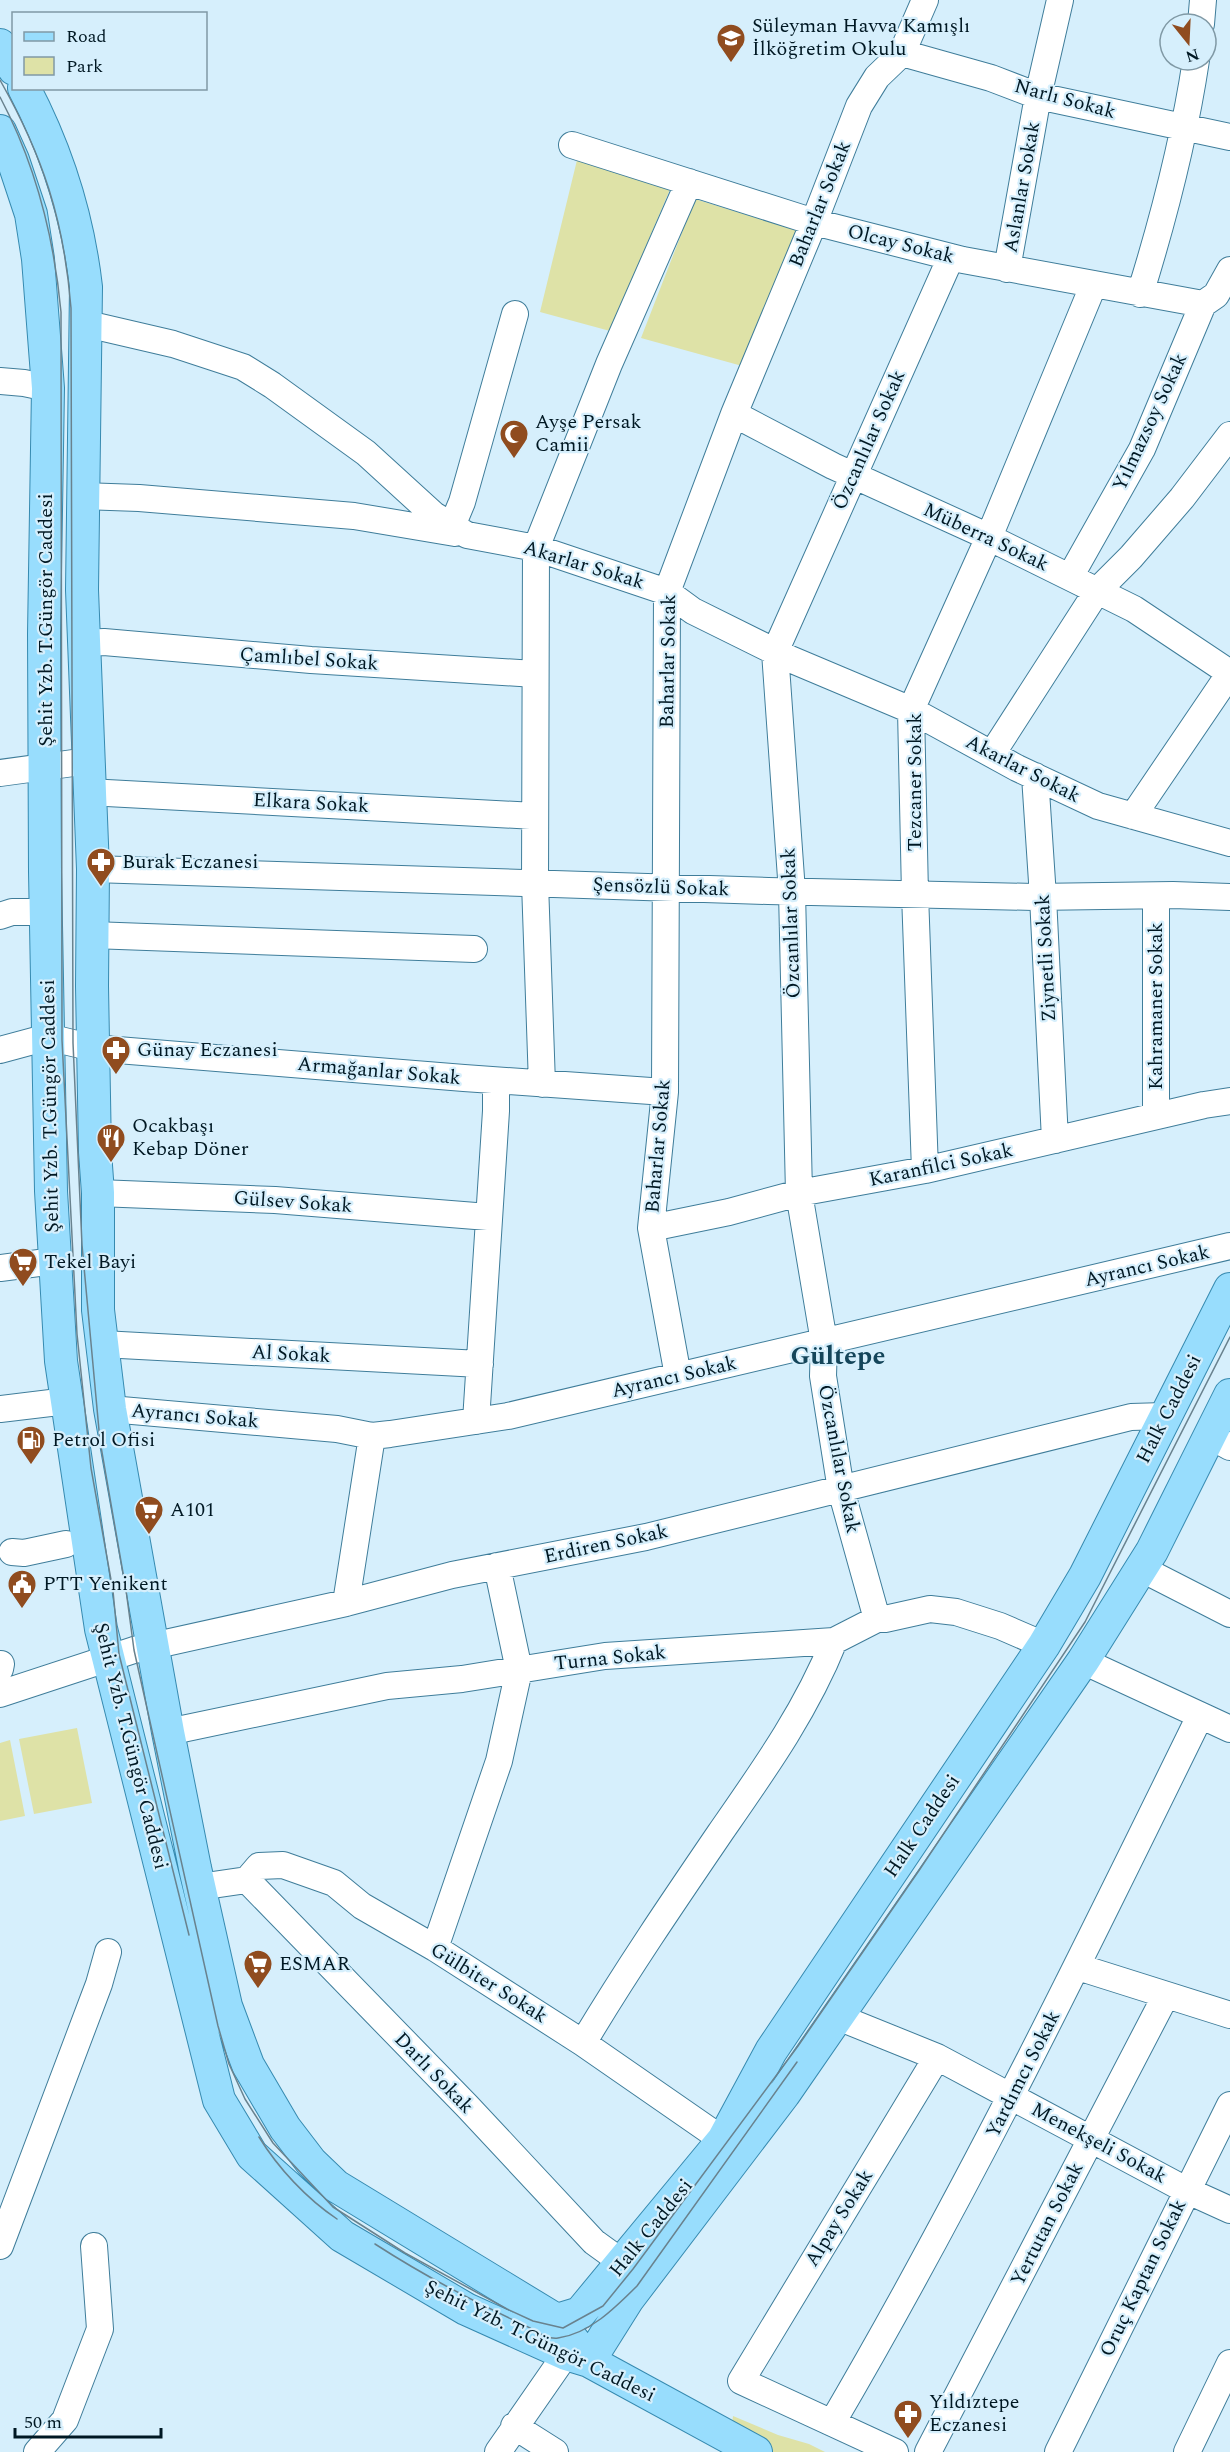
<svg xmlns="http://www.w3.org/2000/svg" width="1230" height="2452" font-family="Spectral,serif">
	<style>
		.green { fill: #dee2a7 }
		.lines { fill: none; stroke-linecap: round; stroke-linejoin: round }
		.minor-casing { stroke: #3f7d9a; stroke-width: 28 }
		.major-casing { stroke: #368ab0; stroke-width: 34 }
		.minor { stroke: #fff; stroke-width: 26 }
		.major { stroke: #98ddfd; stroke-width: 32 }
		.tram { stroke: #69828e; stroke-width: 1.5 }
		.labels { text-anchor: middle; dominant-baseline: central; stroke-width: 4.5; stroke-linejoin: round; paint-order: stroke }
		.poi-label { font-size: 20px; fill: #001823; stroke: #d6effc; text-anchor: start }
		.street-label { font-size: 20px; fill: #001823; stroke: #d6effc }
		.district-label { font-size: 26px; font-weight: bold; fill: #14455a; stroke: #d6effc }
	</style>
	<rect width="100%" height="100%" fill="#d6effc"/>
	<path class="green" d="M578,156L671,187L610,331L540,312Z
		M695,199L809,234L753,369L641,338Z
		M77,1728L92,1803L34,1814L19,1739Z
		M10,1740L25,1816L0,1821V1743Z
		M733,2416L778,2435L809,2444L825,2452H771L732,2426Z"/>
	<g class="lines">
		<g class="minor-casing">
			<path id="minor" d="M1201,24L1203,0
				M902,53L991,78L1038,96L1230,137
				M572,145L814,222L963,260L1203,304
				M1007,269L1038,96L1060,0
				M1140,294C1164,217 1184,140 1196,60
				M87,324L173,344L243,367L272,385L366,453L434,515L467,535L536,548L667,592L693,611L790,659L911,710L1017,768L1098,806L1230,843
				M0,381L24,383L48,388
				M734,414L833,466L978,532L1134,609L1230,673
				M82,496L139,498L354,516L455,533
				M452,526L462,502L515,314
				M1070,577L1142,449L1203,304L1216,295L1230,270
				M83,643L104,642L311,660L535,674
				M992,754L1097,591L1131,557L1182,498L1230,435
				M0,773L88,761
				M1035,776L1043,897L1055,1140
				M88,792L535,816
				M1133,816L1230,673
				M93,869L768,891L1034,897L1173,895L1230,897
				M0,916L12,912H46
				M92,935L474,949
				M0,1050L48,1037L93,1048L464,1078L665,1092
				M542,1084L535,883L536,548L609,364L689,182
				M1156,1116V896
				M925,1170L915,894L911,710L989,537L1093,286
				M98,1193L275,1200L488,1217
				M651,1228L729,1212L799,1193L925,1170L1204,1105L1230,1101
				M0,1268L54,1261
				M102,1344L480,1364
				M678,1376L651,1228L665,1092L667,592L734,414L814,222L859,106L877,77L902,53L925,0
				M0,1409L67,1401
				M110,1409L337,1429L372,1436L390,1434L508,1416L1230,1246
				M476,1421L496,1111V1081
				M1210,1436L1230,1447
				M12,1552L24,1553L66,1544
				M1142,1569L1230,1614
				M346,1603L372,1436
				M877,1619L841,1490L823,1376L824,1342L799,1193L792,892L775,652L951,257
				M1083,1661L1230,1729
				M0,1669L1,1664
				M0,1694L134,1650L346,1603L452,1575L646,1537L1131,1417L1164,1416
				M168,1732L387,1686L462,1679L605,1656L834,1641L877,1619H885L930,1609L956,1612L1000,1626L1044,1645
				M247,1880L259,1866L283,1865L334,1883L362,1906L435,1948L583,2043L723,2140
				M247,1880L467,2106L594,2242L623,2263
				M199,1887L247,1880
				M435,1948L499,1761L519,1670L497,1566
				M1078,1967L1230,2015
				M838,2017L937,2057L1186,2190L1230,2210
				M583,2043C626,1971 673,1902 720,1833C763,1771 806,1711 834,1641
				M0,2246L99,1984L108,1952
				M832,2423C966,2194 1083,1955 1200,1716
				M514,2426L555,2452
				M37,2452L65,2420L100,2329L94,2246
				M498,2452L566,2354
				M895,2452L741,2381L937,2057
				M928,2452L1166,1995
				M1058,2452L1230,2105
				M1187,2452L1230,2363"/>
		</g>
		<g class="major-casing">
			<path id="major" d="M0,45L14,69
				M24,88C57,151 78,217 86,287L82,590L93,869L92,986L95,1152L98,1193V1310L110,1409L168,1732L195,1868L226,2006L248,2065L285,2128L311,2162L336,2186L558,2321L589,2361
				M0,131L13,160L31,214L38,259L48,388L44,634L45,872L51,1191L61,1361L101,1629L219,2100L252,2155L342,2236L466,2309L566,2354L589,2361L756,2452
				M557,2320L580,2313L723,2140L771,2051L1044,1645L1085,1576L1230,1289
				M589,2361L628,2299L784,2094L1083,1661L1152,1551L1230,1395"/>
		</g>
		<use href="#minor" class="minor"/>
		<use href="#major" class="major"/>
		<path class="tram" d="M0,80C43,156 64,220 71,308L73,1043L82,1245L100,1441L126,1590L134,1650L218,2026L229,2064L245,2099L273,2143L333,2207L405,2253L507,2309L533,2321L563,2328L603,2306L633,2269L798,2046L920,1869L1085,1622L1230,1337
			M0,97C36,165 54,237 61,312L62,1040L77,1334L91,1468L113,1591L119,1654L189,1935
			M259,2137C278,2168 307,2199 337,2219
			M375,2244C423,2275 472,2301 524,2325C533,2329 547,2340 558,2338C589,2334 615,2308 637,2286L797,2062"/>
	</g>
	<defs>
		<g id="school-pin" transform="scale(1.5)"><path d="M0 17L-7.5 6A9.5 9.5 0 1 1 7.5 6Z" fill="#904c1f" stroke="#d6effc"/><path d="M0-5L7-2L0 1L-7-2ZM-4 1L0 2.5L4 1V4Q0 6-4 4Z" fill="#fff"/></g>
		<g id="mosque-pin" transform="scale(1.5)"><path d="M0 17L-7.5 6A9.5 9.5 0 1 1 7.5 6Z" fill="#904c1f" stroke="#d6effc"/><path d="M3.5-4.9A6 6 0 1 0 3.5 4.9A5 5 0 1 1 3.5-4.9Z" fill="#fff"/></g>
		<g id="pharmacy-pin" transform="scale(1.5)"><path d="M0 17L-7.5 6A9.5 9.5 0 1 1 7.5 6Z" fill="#904c1f" stroke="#d6effc"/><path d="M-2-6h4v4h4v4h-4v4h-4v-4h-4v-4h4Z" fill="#fff"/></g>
		<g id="restaurant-pin" transform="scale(1.5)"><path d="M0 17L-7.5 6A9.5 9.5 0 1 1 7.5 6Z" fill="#904c1f" stroke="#d6effc"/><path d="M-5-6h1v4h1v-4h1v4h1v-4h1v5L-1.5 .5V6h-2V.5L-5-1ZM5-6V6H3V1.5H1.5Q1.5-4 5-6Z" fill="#fff"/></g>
		<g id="supermarket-pin" transform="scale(1.5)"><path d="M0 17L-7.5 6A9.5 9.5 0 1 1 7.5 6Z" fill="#904c1f" stroke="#d6effc"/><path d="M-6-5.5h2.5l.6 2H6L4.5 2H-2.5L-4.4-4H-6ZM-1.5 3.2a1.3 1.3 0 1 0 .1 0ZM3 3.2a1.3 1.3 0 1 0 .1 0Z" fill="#fff"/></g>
		<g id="fuel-pin" transform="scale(1.5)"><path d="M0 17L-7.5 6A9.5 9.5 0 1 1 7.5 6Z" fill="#904c1f" stroke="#d6effc"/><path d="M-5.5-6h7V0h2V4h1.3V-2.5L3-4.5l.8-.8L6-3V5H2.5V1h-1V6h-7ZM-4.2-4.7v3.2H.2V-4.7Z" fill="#fff"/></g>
		<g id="civic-pin" transform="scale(1.5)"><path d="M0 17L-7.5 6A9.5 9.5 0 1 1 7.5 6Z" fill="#904c1f" stroke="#d6effc"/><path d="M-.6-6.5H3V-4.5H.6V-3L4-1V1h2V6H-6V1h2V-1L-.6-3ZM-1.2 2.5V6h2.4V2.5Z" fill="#fff"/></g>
	</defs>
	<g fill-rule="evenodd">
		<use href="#school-pin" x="731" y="38"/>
		<use href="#mosque-pin" x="514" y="434"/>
		<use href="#pharmacy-pin" x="101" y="862"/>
		<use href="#pharmacy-pin" x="116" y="1050"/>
		<use href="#restaurant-pin" x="111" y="1138"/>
		<use href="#supermarket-pin" x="23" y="1262"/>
		<use href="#fuel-pin" x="31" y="1440"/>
		<use href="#supermarket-pin" x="149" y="1510"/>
		<use href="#civic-pin" x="22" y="1584"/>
		<use href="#supermarket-pin" x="258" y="1964"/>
		<use href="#pharmacy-pin" x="908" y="2414"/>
	</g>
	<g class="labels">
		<g class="poi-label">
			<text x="752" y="26">Süleyman Havva Kamışlı<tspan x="752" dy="23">İlköğretim Okulu</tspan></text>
			<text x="535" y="422">Ayşe Persak<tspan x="535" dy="23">Camii</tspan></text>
			<text x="122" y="862">Burak Eczanesi</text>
			<text x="137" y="1050">Günay Eczanesi</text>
			<text x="132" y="1126">Ocakbaşı<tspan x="132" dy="23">Kebap Döner</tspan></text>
			<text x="44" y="1262">Tekel Bayi</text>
			<text x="52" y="1440">Petrol Ofisi</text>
			<text x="170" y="1510">A101</text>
			<text x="43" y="1584">PTT Yenikent</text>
			<text x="279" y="1964">ESMAR</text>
			<text x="929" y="2402">Yıldıztepe<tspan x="929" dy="23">Eczanesi</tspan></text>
		</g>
		<g class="street-label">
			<text transform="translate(1065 99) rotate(15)">Narlı Sokak</text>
			<text transform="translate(1022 187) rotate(-80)">Aslanlar Sokak</text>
			<text transform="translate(820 204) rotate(-68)">Baharlar Sokak</text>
			<text transform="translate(901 244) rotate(14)">Olcay Sokak</text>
			<text transform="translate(1150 422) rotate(-65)">Yılmazsoy Sokak</text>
			<text transform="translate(869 440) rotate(-66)">Özcanlılar Sokak</text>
			<text transform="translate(986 537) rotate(25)">Müberra Sokak</text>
			<text transform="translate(584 565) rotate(17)">Akarlar Sokak</text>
			<text transform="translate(46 620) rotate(-90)">Şehit Yzb. T.Güngör Caddesi</text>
			<text transform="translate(309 659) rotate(4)">Çamlıbel Sokak</text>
			<text transform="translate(668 661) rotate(-89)">Baharlar Sokak</text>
			<text transform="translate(1023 769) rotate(27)">Akarlar Sokak</text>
			<text transform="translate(915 782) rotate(-90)">Tezcaner Sokak</text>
			<text transform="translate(311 803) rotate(3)">Elkara Sokak</text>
			<text transform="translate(661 887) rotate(2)">Şensözlü Sokak</text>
			<text transform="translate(791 923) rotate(-92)">Özcanlılar Sokak</text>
			<text transform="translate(1046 958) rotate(-93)">Ziynetli Sokak</text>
			<text transform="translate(1156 1006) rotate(-90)">Kahramaner Sokak</text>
			<text transform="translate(379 1071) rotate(5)">Armağanlar Sokak</text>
			<text transform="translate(50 1106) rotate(-91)">Şehit Yzb. T.Güngör Caddesi</text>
			<text transform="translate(658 1146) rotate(-85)">Baharlar Sokak</text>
			<text transform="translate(941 1165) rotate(-12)">Karanfilci Sokak</text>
			<text transform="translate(293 1202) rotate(4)">Gülsev Sokak</text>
			<text transform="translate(1147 1266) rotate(-13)">Ayrancı Sokak</text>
			<text transform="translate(291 1354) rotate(3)">Al Sokak</text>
			<text transform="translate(674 1377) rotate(-13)">Ayrancı Sokak</text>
			<text transform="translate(1169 1409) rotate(-63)">Halk Caddesi</text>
			<text transform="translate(195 1416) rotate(5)">Ayrancı Sokak</text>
			<text transform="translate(839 1459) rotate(79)">Özcanlılar Sokak</text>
			<text transform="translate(606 1544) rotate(-12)">Erdiren Sokak</text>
			<text transform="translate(610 1658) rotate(-6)">Turna Sokak</text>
			<text transform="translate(131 1746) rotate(76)">Şehit Yzb. T.Güngör Caddesi</text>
			<text transform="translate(922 1826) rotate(-56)">Halk Caddesi</text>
			<text transform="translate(489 1983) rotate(32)">Gülbiter Sokak</text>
			<text transform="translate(434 2073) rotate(46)">Darlı Sokak</text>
			<text transform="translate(1023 2074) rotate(-63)">Yardımcı Sokak</text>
			<text transform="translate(1099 2143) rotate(28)">Menekşeli Sokak</text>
			<text transform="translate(839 2218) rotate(-58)">Alpay Sokak</text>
			<text transform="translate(1047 2224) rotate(-63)">Yertutan Sokak</text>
			<text transform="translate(651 2228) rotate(-51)">Halk Caddesi</text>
			<text transform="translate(1143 2278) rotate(-64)">Oruç Kaptan Sokak</text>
			<text transform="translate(540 2341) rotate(26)">Şehit Yzb. T.Güngör Caddesi</text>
		</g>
		<g class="district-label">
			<text x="838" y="1356">Gültepe</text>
		</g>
	</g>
	<rect x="12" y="12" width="195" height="78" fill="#d6effc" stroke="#8099a5" stroke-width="1.5"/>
	<rect x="24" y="32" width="30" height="9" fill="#98ddfd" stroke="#8099a5" stroke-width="1.5"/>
	<text x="66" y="42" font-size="18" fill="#001823">Road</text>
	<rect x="24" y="57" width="30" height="18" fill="#dee2a7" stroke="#8099a5" stroke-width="1.5"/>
	<text x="66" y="72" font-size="18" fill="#001823">Park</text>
	<g transform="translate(1188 42) rotate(162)"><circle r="28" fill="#d6effc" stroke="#8099a5" stroke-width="1.5"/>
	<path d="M0-4.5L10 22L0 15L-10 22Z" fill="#904c1f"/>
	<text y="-9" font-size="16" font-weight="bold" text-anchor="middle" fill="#001823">N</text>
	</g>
	<path d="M15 2428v9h146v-9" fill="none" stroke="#001823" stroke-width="3"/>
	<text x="24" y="2428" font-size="18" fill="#001823" stroke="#d6effc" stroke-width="4.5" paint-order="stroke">50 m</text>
</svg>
